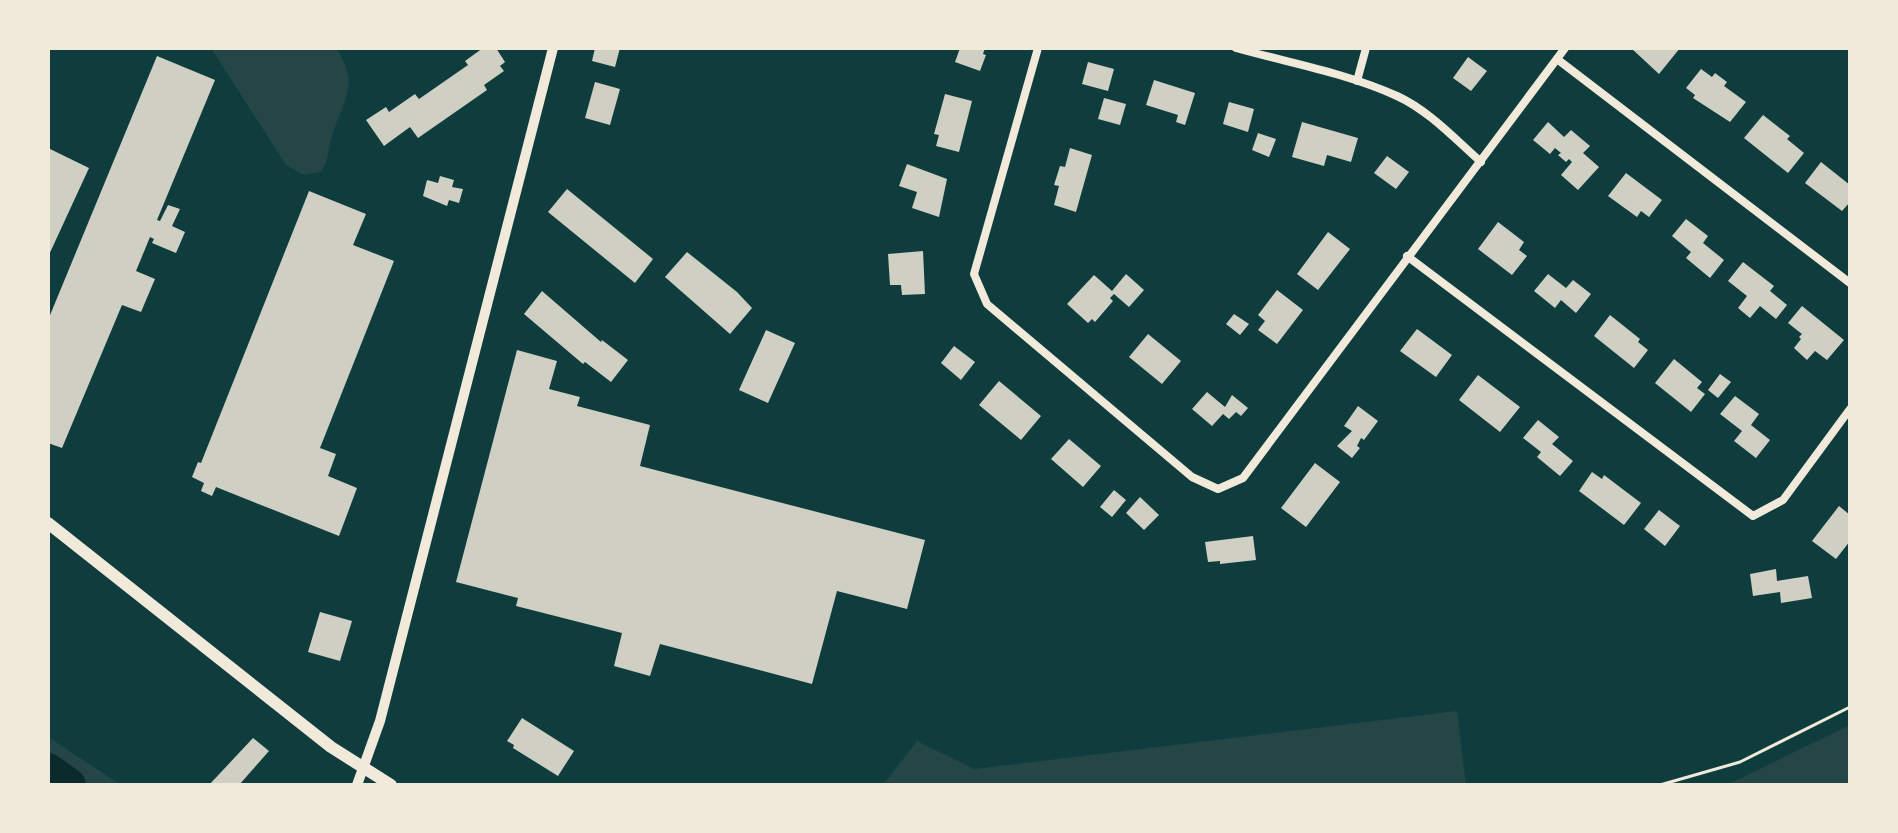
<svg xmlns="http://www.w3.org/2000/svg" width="1898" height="833" font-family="Barlow,sans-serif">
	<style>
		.green { fill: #244646 }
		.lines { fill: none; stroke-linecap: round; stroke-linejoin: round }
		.river { stroke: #0a2a2b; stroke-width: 34 }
		.building { fill: #cfcfc3 }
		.path { stroke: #f1e9da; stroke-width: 3 }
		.minor { stroke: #f1e9da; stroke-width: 8 }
		.tertiary { stroke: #f1e9da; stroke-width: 10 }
		.secondary { stroke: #f1e9da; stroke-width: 12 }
	</style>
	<rect width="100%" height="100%" fill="#0f3d3e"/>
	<path class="green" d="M211,48L337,50C360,84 343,101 332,136C328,149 329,159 321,172L304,175L286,165Z
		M1457,711L1466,785H883L917,741L974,769Z
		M1850,725V785H1727Z
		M48,737L121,785H48Z"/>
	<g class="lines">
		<path class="river" d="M48,770L69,785"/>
	</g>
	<path class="building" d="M483,48H496L505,62L500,66L504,71L484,85L487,90L418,138L410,127L384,146L366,120L386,107L389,112L415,94L419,99L468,65L465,61Z
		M595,48H620L615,67L592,61Z
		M960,48H985L983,54L986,55L980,71L955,62Z
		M1631,48H1680L1659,74Z
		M157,56L215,80L157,220L160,221L168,205L180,209L172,226L185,232L176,253L152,243L154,239L150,237L136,271L155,279L141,312L122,305L62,448L48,443V320Z
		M1468,57L1487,71L1471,91L1453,78Z
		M1088,62L1114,69L1108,91L1082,84Z
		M1701,69L1712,77L1715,73L1727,82L1724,86L1746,102L1730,122L1693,98L1695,95L1686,88Z
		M1154,80L1195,93L1185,125L1176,122L1178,115L1146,105Z
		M595,82L620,89L610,125L585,118Z
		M945,94L972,101L959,152L936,146L939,135L934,134Z
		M1104,98L1126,104L1120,125L1098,119Z
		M1229,102L1254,109L1248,132L1223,124Z
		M1763,115L1790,136L1787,139L1804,153L1788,173L1744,138Z
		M1302,122L1358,138L1351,162L1327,155L1324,166L1292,157Z
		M1548,122L1564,137L1571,130L1590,146L1583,153L1599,167L1578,190L1561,175L1572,162L1569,159L1566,162L1558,155L1561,153L1555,148L1550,154L1533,140Z
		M1258,133L1276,139L1269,157L1252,150Z
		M48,148L89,168L48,257Z
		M1070,148L1092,155L1076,212L1054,205L1059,186L1054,185L1060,166L1065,167Z
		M1387,156L1409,172L1396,189L1374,173Z
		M1821,162L1850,185V202L1842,211L1805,183Z
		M907,164L947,179L939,217L912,208L917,192L899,186Z
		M1626,173L1662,200L1649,217L1641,211L1637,217L1608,196Z
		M440,176L454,180L452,187L463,189L459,203L449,200L447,206L423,196L427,180L438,183Z
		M567,189L653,259L635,283L548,212Z
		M309,191L366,214L353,245L394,261L320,448L336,454L328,476L357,488L339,536L216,487L212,496L201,491L204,483L192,477L198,462L201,463Z
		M1686,219L1708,236L1703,243L1724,260L1710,278L1686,258L1691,252L1672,236Z
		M1498,222L1524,242L1519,250L1527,256L1512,275L1478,249Z
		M1328,232L1350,249L1318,290L1297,274Z
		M923,251L925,294L902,295L901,285H890L888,254Z
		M687,252L737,292L752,308L730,334L665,277Z
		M1743,262L1774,286L1770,291L1787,305L1776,319L1760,306L1750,318L1738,308L1747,296L1728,281Z
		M1126,274L1144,290L1129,307L1114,294L1110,298L1113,301L1095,322L1092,319L1088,323L1067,304L1094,275L1112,291Z
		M1548,274L1566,288L1573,280L1591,294L1576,313L1561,300L1555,308L1534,291Z
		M1277,290L1303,310L1277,344L1258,330L1265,321L1258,315Z
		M542,291L601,342L602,340L628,360L611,382L585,362L583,364L524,314Z
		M1802,306L1844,340L1827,360L1815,351L1807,360L1794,348L1801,339L1799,337L1802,334L1788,323Z
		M1234,314L1249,324L1240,335L1226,324Z
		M1610,315L1640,339L1638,342L1648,350L1634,368L1594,336Z
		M1417,329L1452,355L1436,377L1400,351Z
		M766,330L795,343L768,403L739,390Z
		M1148,334L1181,361L1162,384L1129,357Z
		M954,346L975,362L961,380L941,363Z
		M517,350L557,361L549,389L580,397L577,406L650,425L640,466L925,540L907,609L837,591L812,684L660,644L650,676L614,666L622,633L516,606L518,598L456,582Z
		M1674,359L1702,382L1697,388L1705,394L1691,412L1655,383Z
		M1720,374L1731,382L1718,398L1708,390Z
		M1478,375L1520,407L1500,432L1459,400Z
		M999,381L1041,416L1021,440L979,405Z
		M1207,392L1225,407L1232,395L1248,408L1241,416L1236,412L1229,419L1223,414L1212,426L1192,409Z
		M1735,396L1759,414L1751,425L1770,440L1756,458L1734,441L1742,431L1720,414Z
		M1358,406L1378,421L1364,440L1361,438L1357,446L1360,448L1352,458L1337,446L1352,431L1344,426Z
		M1538,420L1559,437L1552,444L1573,461L1560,476L1537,457L1541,452L1523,438Z
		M1069,439L1101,466L1083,487L1051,459Z
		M1315,463L1340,482L1306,527L1281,508Z
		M1592,472L1602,479L1604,475L1641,503L1624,525L1579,491Z
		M1114,490L1126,500L1112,517L1100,507Z
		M1140,497L1159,515L1144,530L1126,513Z
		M1839,506L1850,515V541L1836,559L1812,541Z
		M1659,510L1680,526L1665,546L1644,529Z
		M1253,536L1256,560L1220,564V561L1208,562L1205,542Z
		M1776,569L1777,581L1808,576L1812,598L1781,603L1780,592L1753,596L1750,574Z
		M320,612L352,621L340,661L308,652Z
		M522,718L574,751L558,776L513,748L514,745L507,741Z
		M253,738L269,751L239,785H209Z"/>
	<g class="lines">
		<path class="path" d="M1660,785L1740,762L1850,707"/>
		<path class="minor" d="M1038,48L974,274L987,304L1192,477L1218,489L1243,478L1565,48
			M1236,48C1289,63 1347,73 1397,96C1428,110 1455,139 1481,162
			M1557,59L1850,283
			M1357,81L1366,48
			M1407,256L1753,516L1783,500L1850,409"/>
		<path class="tertiary" d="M357,785L380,721L553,48"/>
		<path class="secondary" d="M48,523L331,747L391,785"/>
	</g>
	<rect width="1898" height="833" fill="none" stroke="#f1e9da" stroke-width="100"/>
</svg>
